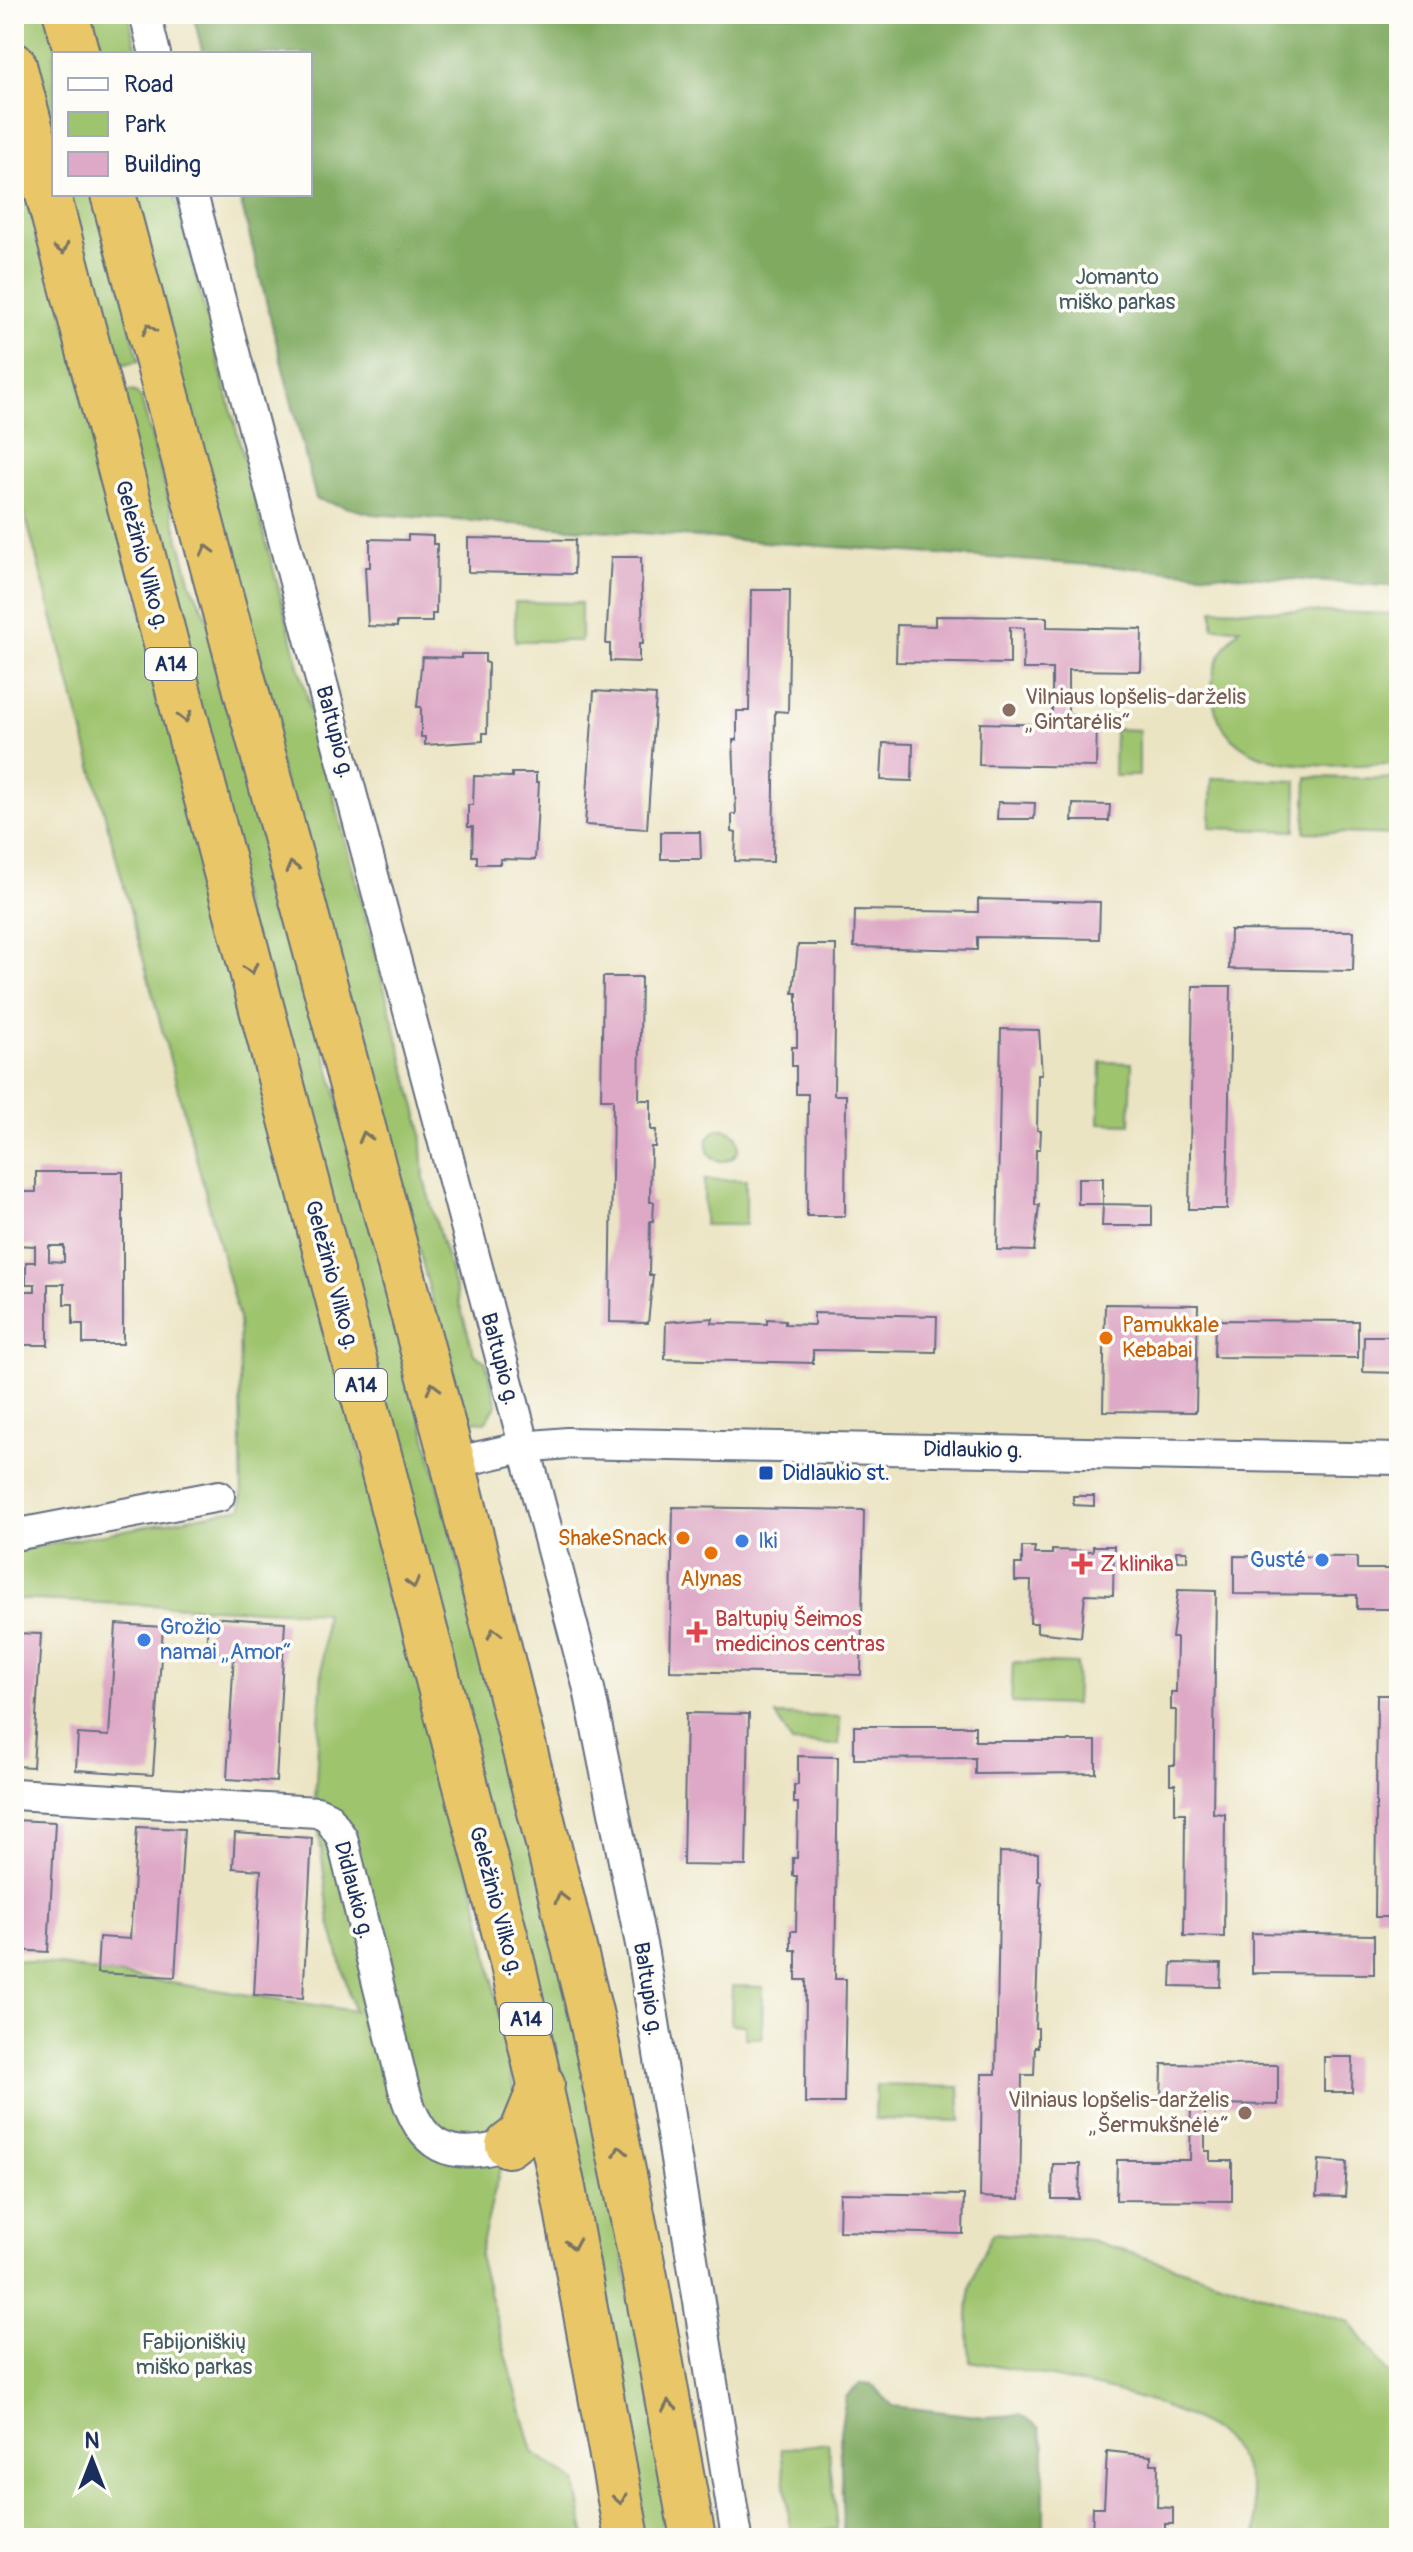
<svg xmlns="http://www.w3.org/2000/svg" width="1413" height="2552" font-family="Pangolin,sans-serif">
	<style>
		.green { fill: #9fc46e; stroke: #5d7a66; stroke-width: 2 }
		.forest { fill: #7faa61; stroke: #4d6c60; stroke-width: 2 }
		.building { fill: #dea9c6; fill-rule: evenodd }
		.lines { fill: none; stroke-linecap: round; stroke-linejoin: round }
		.minor-casing { stroke: #646e81; stroke-width: 34 }
		.highway-casing { stroke: #646e81; stroke-width: 48 }
		.minor { stroke: #fff; stroke-width: 30 }
		.highway { stroke: #e9c769; stroke-width: 44 }
		.oneway { stroke: #787363 }
		.education-dot { fill: #8d6e63; stroke: #fdfcf7; stroke-width: 3 }
		.food-dot { fill: #e8710a; stroke: #fdfcf7; stroke-width: 3 }
		.transit-dot { fill: #1a4fb4; stroke: #fdfcf7; stroke-width: 3 }
		.shop-dot { fill: #3f7fe0; stroke: #fdfcf7; stroke-width: 3 }
		.health-dot { fill: #e0444e; stroke: #fdfcf7; stroke-width: 3 }
		.labels { text-anchor: middle; dominant-baseline: central; stroke-width: 7; stroke-linejoin: round; paint-order: stroke }
		.shield { fill: #fdfcf7; stroke: #5f6c8c; stroke-width: 2 }
		.shield-label { font-size: 20px; font-weight: bold; fill: #1b2f5e }
		.park-label { font-size: 22px; fill: #435c63; stroke: #fdfcf7 }
		.street-label { font-size: 22px; fill: #1b2f5e; stroke: #fdfcf7 }
		.education-label { font-size: 22px; fill: #785e54; stroke: #fdfcf7; text-anchor: start }
		.food-label { font-size: 22px; fill: #c56008; stroke: #fdfcf7; text-anchor: start }
		.transit-label { font-size: 22px; fill: #164399; stroke: #fdfcf7; text-anchor: start }
		.shop-label { font-size: 22px; fill: #366cbe; stroke: #fdfcf7; text-anchor: start }
		.health-label { font-size: 22px; fill: #be3a42; stroke: #fdfcf7; text-anchor: start }
	</style>
	<rect width="100%" height="100%" fill="#fdfcf7"/>
	<filter id="ink" filterUnits="userSpaceOnUse"><feTurbulence type="fractalNoise" baseFrequency=".0125" numOctaves="2"/><feDisplacementMap in="SourceGraphic" scale="16" xChannelSelector="R" yChannelSelector="G"/><feConvolveMatrix kernelMatrix="1 2 1 2 8 2 1 2 1" color-interpolation-filters="sRGB"/></filter>
	<filter id="wash" filterUnits="userSpaceOnUse"><feTurbulence type="fractalNoise" baseFrequency=".006" numOctaves="4" result="noise"/><feDisplacementMap in="SourceGraphic" scale="32" xChannelSelector="R" yChannelSelector="G"/><feGaussianBlur stdDeviation="1.8" result="paint"/><feColorMatrix in="noise" values="0 0 0 0 0 0 0 0 0 0 0 0 0 0 0 0 0 1.4 0 .05"/><feComposite in="paint" operator="in"/></filter>
	<g filter="url(#wash)">
		<rect width="100%" height="100%" fill="#ebe4c3"/>
		<path class="green" d="M14,14H51L61,54H54V166Z
			M82,14H128L138,54H93Z
			M14,123L479,1907L516,2102L479,2256L533,2452L576,2481L586,2538H14V1959L354,2011L330,1922L315,1800L325,1613L14,1599V1551L242,1508L239,1319L14,473Z
			M61,194H98L139,361L110,367Z
			M130,194H174L421,1127L424,1180L474,1354L486,1362L497,1405L485,1422L472,1421L460,1407L369,1058L346,1018Z
			M127,391L136,392L141,398L191,584L217,638L571,1992L678,2538H641L119,398Z
			M515,602L581,603V641H515Z
			M1213,609L1399,614V764C1337,763 1228,783 1213,700C1208,672 1221,648 1240,628L1213,627Z
			M1115,729L1139,730V776H1114Z
			M1307,777L1399,779V835L1305,832Z
			M1212,778L1297,781L1296,831L1210,828Z
			M1101,1062L1132,1063L1130,1124L1099,1123Z
			M707 1145a16 16 0 1 1 32 0a16 16 0 1 1-32 0Z
			M704,1180H746V1225H704Z
			M1013,1662L1077,1664L1075,1705L1011,1703Z
			M776,1715L840,1717L839,1745L792,1743Z
			M732,1986L763,1987L762,2038H745V2025L731,2024Z
			M876,2085L959,2087L961,2121L875,2119Z
			M993,2233L1090,2240L1350,2322L1399,2388V2538H1257C1255,2503 1251,2461 1221,2437C1171,2394 1036,2375 970,2361C965,2309 967,2279 993,2233Z
			M828,2443L837,2529L791,2534L781,2449Z"/>
		<path class="forest" d="M193,14H1399V587L372,514L316,499L239,194H310V54H203Z
			M861,2383L871,2384L893,2406L985,2417L1020,2415L1039,2427L1044,2447V2538H838L843,2532L840,2432L846,2397Z"/>
		<g id="blocks">
			<path class="building" d="M408,535L433,536V544H437L436,614H432V622H397V627L368,626L365,567H370V539L408,540Z
				M468,538L575,540L574,574L468,572Z
				M611,557H641L643,644H639V662L610,661V644H606Z
				M751,590H790L788,712L775,711L773,862L735,861L736,833L732,832V814H736L733,740H737V711H749Z
				M935,616L1047,617V627L1142,629L1141,671L1068,670V715H1074V725H1097L1096,767L979,765L980,723L1052,725V669H1023L1024,628L1010,627V664L896,662L897,625L935,626Z
				M461,654H485V662L488,663L487,733H483V741L425,745V737H421V707H417L422,657L461,658Z
				M594,691L656,695L647,829L585,825Z
				M883,743L913,744L912,781L881,780Z
				M512,773H536V782H539L535,860L500,859V864H477V856H472L473,827H468V805H473L474,776L512,777Z
				M998,802L1035,803L1034,819H997Z
				M1073,804L1110,805L1109,821H1072Z
				M661,832H700L701,859H661Z
				M978,899L1100,902L1099,939L977,937V950L854,947L855,910L978,912Z
				M1230,930L1354,931L1353,971L1229,969Z
				M798,945H836L834,1095H846L845,1216H807L808,1094H796V1066H792V1047H797V993H793Z
				M603,977H641L639,1100H651V1130H656L655,1147H651L650,1202H654L653,1221H650L649,1275H653L648,1323L610,1322L613,1099H601Z
				M1193,986H1231L1227,1209H1189Z
				M1001,1029L1039,1030L1042,1075H1038L1037,1130L1041,1131L1040,1149H1036L1035,1205H1039L1034,1251L997,1250Z
				M36,1172H123V1344H83V1324H73V1304H64V1284H48V1345H14V1291H35V1284H26V1262H35V1246L14,1245V1192H36ZM49,1246H64V1262L49,1261Z
				M1078,1178H1103V1204L1152,1205V1226H1102L1103,1204H1078Z
				M1105,1304L1198,1305L1196,1412L1103,1411Z
				M814,1313L937,1316L936,1352L813,1350V1363L665,1359L666,1322L713,1318L712,1323L767,1324V1319L785,1320V1324L814,1325Z
				M1215,1320L1358,1321V1358L1214,1357Z
				M1364,1336H1399V1373L1363,1372Z
				M1073,1496H1094V1506L1073,1505Z
				M673,1507L864,1510L861,1675L670,1671Z
				M1093,1546H1114L1113,1595L1085,1594L1081,1637L1037,1632V1623H1030L1031,1581H1015V1564H1022V1547H1035L1034,1554H1052V1550L1093,1551Z
				M1176,1551H1187V1561H1177Z
				M1234,1556L1357,1557V1569H1399V1609H1357V1595L1234,1594Z
				M1178,1590L1216,1591L1213,1813L1225,1814L1224,1937L1184,1936L1185,1813H1175V1784H1170V1765H1175L1176,1710H1171V1692H1176L1177,1638H1172Z
				M208,1617L285,1622L276,1782L227,1779L234,1654L206,1653Z
				M116,1624L163,1627L153,1775L76,1770L78,1734L109,1736Z
				M14,1633L41,1634L33,1767L14,1766Z
				M1377,1695H1399V1917H1375Z
				M686,1713L749,1714L746,1866L683,1865Z
				M854,1726H975V1741H1096V1773L975,1774V1758L854,1759Z
				M798,1756L838,1757L835,1979H846L844,2103H805L806,1980H796V1950H791V1931H796L797,1876H793V1858H797L798,1803H794V1785H798Z
				M14,1820L55,1822L48,1952L14,1950Z
				M137,1827L184,1829L175,1977L97,1973L99,1937L130,1939Z
				M235,1833L312,1838L303,1998L254,1995L261,1870L233,1868Z
				M1000,1852L1038,1853V1881H1041L1035,2028H1038V2047H1035L1034,2075H1022L1020,2199L980,2197L982,2074H996Z
				M1252,1933L1374,1935V1974L1252,1973Z
				M1172,1963L1221,1964L1220,1987L1171,1986Z
				M1324,2057H1353L1352,2092H1324Z
				M1162,2064L1278,2065V2105L1205,2104V2151H1210V2161H1232V2201L1116,2200L1117,2160H1190L1191,2104H1161Z
				M1319,2160L1347,2162L1345,2197L1317,2196Z
				M1053,2164H1080L1079,2199H1052Z
				M840,2193L964,2195L963,2234L839,2231Z
				M1107,2451L1151,2456V2464H1158L1157,2507L1173,2508V2524H1165V2538L1134,2533V2538H1092L1093,2507H1104Z"/>
		</g>
	</g>
	<g filter="url(#ink)">
		<use href="#blocks" fill-opacity="0" stroke="#646e81" stroke-width="2"/>
		<g class="lines">
			<g class="minor-casing">
				<path id="minor" d="M145,14L155,54
					M192,194L589,1689L643,1954L737,2538
					M453,1463L523,1447L567,1443L1399,1459
					M14,1535L219,1496
					M14,1794L317,1812L328,1817L342,1838L404,2089C420,2149 449,2162 508,2145"/>
			</g>
			<g class="highway-casing">
				<path id="highway" d="M66,14L77,54
					M14,65L513,1965L563,2188L627,2538
					M113,194L453,1463L591,2016L645,2277L693,2538
					M508,2145L521,2135L542,2084"/>
			</g>
			<use href="#minor" class="minor"/>
			<use href="#highway" class="highway"/>
		</g>
		<defs><path id="oneway-chevron" d="M-2-3.5L2.5 0L-2 3.5" fill="none" stroke-width="1.6" stroke-linecap="round" stroke-linejoin="round" transform="scale(2)"/></defs>
		<g class="oneway">
			<use href="#oneway-chevron" transform="translate(62 249) rotate(75)"/>
			<use href="#oneway-chevron" transform="translate(149 329) rotate(-105)"/>
			<use href="#oneway-chevron" transform="translate(207 550) rotate(-105)"/>
			<use href="#oneway-chevron" transform="translate(185 717) rotate(75)"/>
			<use href="#oneway-chevron" transform="translate(292 867) rotate(-105)"/>
			<use href="#oneway-chevron" transform="translate(251 969) rotate(75)"/>
			<use href="#oneway-chevron" transform="translate(365 1137) rotate(-105)"/>
			<use href="#oneway-chevron" transform="translate(433 1388) rotate(-105)"/>
			<use href="#oneway-chevron" transform="translate(413 1583) rotate(75)"/>
			<use href="#oneway-chevron" transform="translate(494 1633) rotate(-103)"/>
			<use href="#oneway-chevron" transform="translate(561 1898) rotate(-104)"/>
			<use href="#oneway-chevron" transform="translate(620 2151) rotate(-101)"/>
			<use href="#oneway-chevron" transform="translate(573 2244) rotate(80)"/>
			<use href="#oneway-chevron" transform="translate(669 2406) rotate(-100)"/>
			<use href="#oneway-chevron" transform="translate(620 2499) rotate(80)"/>
		</g>
	</g>
	<g class="education-dot">
		<circle cx="1009" cy="710" r="8"/>
		<circle cx="1245" cy="2113" r="8"/>
	</g>
	<g class="food-dot">
		<circle cx="1106" cy="1338" r="8"/>
		<circle cx="683" cy="1538" r="8"/>
		<circle cx="711" cy="1553" r="8"/>
	</g>
	<rect class="transit-dot" x="758" y="1465" width="16" height="16" rx="4"/>
	<g class="shop-dot">
		<circle cx="742" cy="1541" r="8"/>
		<circle cx="1322" cy="1560" r="8"/>
		<circle cx="144" cy="1640" r="8"/>
	</g>
	<g class="health-dot">
		<path d="M1078 1552h8v8h8v8h-8v8h-8v-8h-8v-8h8z"/>
		<path d="M693 1620h8v8h8v8h-8v8h-8v-8h-8v-8h8z"/>
	</g>
	<g class="labels">
		<g class="shield">
			<rect x="145" y="648" width="52" height="32" rx="6"/>
			<rect x="335" y="1369" width="52" height="32" rx="6"/>
			<rect x="500" y="2003" width="52" height="32" rx="6"/>
		</g>
		<g class="shield-label">
			<text x="171" y="664">A14</text>
			<text x="361" y="1385">A14</text>
			<text x="526" y="2019">A14</text>
		</g>
		<g class="park-label">
			<text x="1117" y="277">Jomanto<tspan x="1117" dy="25">miško parkas</tspan></text>
			<text x="194" y="2342">Fabijoniškių<tspan x="194" dy="25">miško parkas</tspan></text>
		</g>
		<g class="street-label">
			<text transform="translate(142 555) rotate(75)">Geležinio Vilko g.</text>
			<text transform="translate(335 732) rotate(75)">Baltupio g.</text>
			<text transform="translate(332 1275) rotate(75)">Geležinio Vilko g.</text>
			<text transform="translate(500 1359) rotate(75)">Baltupio g.</text>
			<text transform="translate(973 1450) rotate(1)">Didlaukio g.</text>
			<text transform="translate(354 1890) rotate(75)">Didlaukio g.</text>
			<text transform="translate(496 1901) rotate(75)">Geležinio Vilko g.</text>
			<text transform="translate(648 1989) rotate(81)">Baltupio g.</text>
		</g>
		<g class="education-label">
			<text x="1025" y="697">Vilniaus lopšelis-darželis<tspan x="1025" dy="25">„Gintarėlis“</tspan></text>
			<text x="1229" y="2100" text-anchor="end">Vilniaus lopšelis-darželis<tspan x="1229" dy="25">„Šermukšnėlė“</tspan></text>
		</g>
		<g class="food-label">
			<text x="1122" y="1325">Pamukkale<tspan x="1122" dy="25">Kebabai</tspan></text>
			<text x="667" y="1538" text-anchor="end">ShakeSnack</text>
			<text x="711" y="1579" text-anchor="middle">Alynas</text>
		</g>
		<g class="transit-label">
			<text x="782" y="1473">Didlaukio st.</text>
		</g>
		<g class="shop-label">
			<text x="758" y="1541">Iki</text>
			<text x="1306" y="1560" text-anchor="end">Gusté</text>
			<text x="160" y="1627">Grožio<tspan x="160" dy="25">namai „Amor“</tspan></text>
		</g>
		<g class="health-label">
			<text x="1100" y="1564">Z klinika</text>
			<text x="715" y="1619">Baltupių Šeimos<tspan x="715" dy="25">medicinos centras</tspan></text>
		</g>
	</g>
	<rect width="1413" height="2552" fill="none" stroke="#fdfcf7" stroke-width="48"/>
	<rect x="52" y="52" width="260" height="144" fill="#fdfcf7" stroke="#a3aaba" stroke-width="2"/>
	<rect x="68" y="78" width="40" height="12" fill="#ffffff" stroke="#a3aaba" stroke-width="2"/>
	<text x="124" y="92" font-size="24" fill="#1b2f5e">Road</text>
	<rect x="68" y="112" width="40" height="24" fill="#9fc46e" stroke="#a3aaba" stroke-width="2"/>
	<text x="124" y="132" font-size="24" fill="#1b2f5e">Park</text>
	<rect x="68" y="152" width="40" height="24" fill="#dea9c6" stroke="#a3aaba" stroke-width="2"/>
	<text x="124" y="172" font-size="24" fill="#1b2f5e">Building</text>
	<g transform="translate(92 2460)" stroke="#fdfcf7" stroke-width="6" paint-order="stroke">
	<path d="M0-6L14 30L0 20L-14 30Z" fill="#1b2f5e"/>
	<text y="-12" font-size="22" font-weight="bold" text-anchor="middle" fill="#1b2f5e">N</text>
	</g>
</svg>
